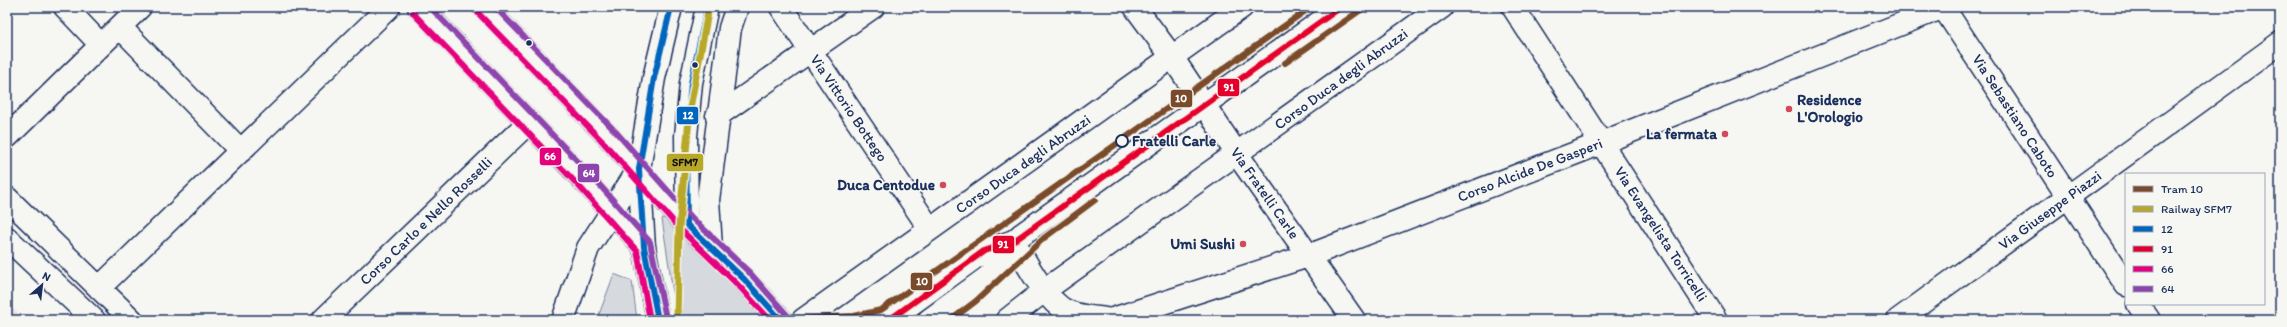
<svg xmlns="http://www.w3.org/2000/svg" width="2287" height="327" font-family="Itim,sans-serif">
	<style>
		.built { fill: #e6e7e7 }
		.green { fill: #d6d9dd; stroke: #78849e }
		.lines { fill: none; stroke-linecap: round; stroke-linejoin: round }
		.minor-casing { stroke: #1b2f5e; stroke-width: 25 }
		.major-casing { stroke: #1b2f5e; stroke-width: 25 }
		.minor { stroke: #f6f6f2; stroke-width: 22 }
		.major { stroke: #f6f6f2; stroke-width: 22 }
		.bus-1-casing { stroke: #f6f6f2; stroke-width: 9 }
		.bus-2-casing { stroke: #f6f6f2; stroke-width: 9 }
		.bus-3-casing { stroke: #f6f6f2; stroke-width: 9 }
		.bus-4-casing { stroke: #f6f6f2; stroke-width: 9 }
		.bus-1 { stroke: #0065bd; stroke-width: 6 }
		.bus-2 { stroke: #e4002b; stroke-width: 6 }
		.bus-3 { stroke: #e5007d; stroke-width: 6 }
		.bus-4 { stroke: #8e44ad; stroke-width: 6 }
		.rail-1-casing { stroke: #f6f6f2; stroke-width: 10 }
		.rail-1 { stroke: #b8a829; stroke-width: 7 }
		.tram-1-casing { stroke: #f6f6f2; stroke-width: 9 }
		.tram-1 { stroke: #7a4b2a; stroke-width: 6 }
		.bus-dot { fill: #1b2f5e; stroke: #f6f6f2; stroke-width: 1.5 }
		.poi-dot { fill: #d1495b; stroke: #f6f6f2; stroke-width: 1.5 }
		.stop-dot { fill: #f6f6f2; stroke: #1b2f5e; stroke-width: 2 }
		.labels { text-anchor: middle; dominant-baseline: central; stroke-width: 3.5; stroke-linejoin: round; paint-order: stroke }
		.street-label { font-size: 15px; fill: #1b2f5e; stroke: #f6f6f2 }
		.poi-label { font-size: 15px; font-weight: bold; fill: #1b2f5e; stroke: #f6f6f2; text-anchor: end }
		.stop-label { font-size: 15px; font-weight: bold; fill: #1b2f5e; stroke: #f6f6f2; text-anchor: start }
		.line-badge { stroke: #f6f6f2; stroke-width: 1.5 }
		.badge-label { font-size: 11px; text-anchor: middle; font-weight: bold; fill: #fff }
		.pale-badge-label { font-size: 11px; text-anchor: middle; font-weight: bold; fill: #111 }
	</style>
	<rect width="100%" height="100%" fill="#f6f6f2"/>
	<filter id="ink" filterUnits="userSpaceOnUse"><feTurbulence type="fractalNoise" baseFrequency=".025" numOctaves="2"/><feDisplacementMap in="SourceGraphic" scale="8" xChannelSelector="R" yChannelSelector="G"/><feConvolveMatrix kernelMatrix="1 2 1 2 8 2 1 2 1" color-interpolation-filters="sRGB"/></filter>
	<g filter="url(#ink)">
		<path class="built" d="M7,303L25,320H7Z"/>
		<path class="green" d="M668,216L760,315L752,320H677L662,219Z
			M614,274L632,281L637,320H597Z"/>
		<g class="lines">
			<g class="minor-casing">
				<path id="minor" d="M65,7L101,45
					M419,7L583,179L644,247
					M484,7L609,137L687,225
					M781,7L930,229
					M1135,7L1172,57L1237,154L1354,320
					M1513,7L1716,320
					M1943,7L2126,285
					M120,27L241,151
					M717,116L873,7
					M7,137L140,7
					M7,198L132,320
					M7,238L94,320
					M1014,241C1025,261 1042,293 1060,307C1073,317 1096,317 1111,320
					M711,248L708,200L730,28L737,7
					M99,288L389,7
					M2138,304L2149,320
					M323,320L529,122
					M563,320L588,248L639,169
					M803,320L1242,7
					M1007,320L1045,290L1442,7
					M1110,320L1308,256L1581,151L1944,7
					M1898,320L2280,43"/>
			</g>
			<g class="major-casing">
				<path id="major" d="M707,7L691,83L686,136L687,225L744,279L781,320
					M658,320L644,247L639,169L654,78L671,7
					M889,320L984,251L1014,241
					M929,320L989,276L1014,241L1021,235L1341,7"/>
			</g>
			<use href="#minor" class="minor"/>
			<use href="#major" class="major"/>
			<g class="bus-1-casing">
				<path id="bus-1" d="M687,225L686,136L691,83L707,7
					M687,225L744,279L781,320
					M658,320L644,247L639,169L654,78L671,7"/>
			</g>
			<g class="bus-2-casing">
				<path id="bus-2" d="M889,320L984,251L1014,241L1341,7"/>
			</g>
			<g class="bus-3-casing">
				<path id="bus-3" d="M413,13L577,184L637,251L650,320
					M478,13L603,142L681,230L738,285L770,320"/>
			</g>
			<g class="bus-4-casing">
				<path id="bus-4" d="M430,7L589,173L650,242L666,318
					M495,7L615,131L693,219L750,273L787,315"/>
			</g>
			<use href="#bus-1" class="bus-1"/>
			<use href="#bus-2" class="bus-2"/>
			<use href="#bus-3" class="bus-3"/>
			<use href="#bus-4" class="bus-4"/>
			<g class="rail-1-casing">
				<path id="rail-1" d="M677,320L679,228L690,108L709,7"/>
			</g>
			<use href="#rail-1" class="rail-1"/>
			<g class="tram-1-casing">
				<path id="tram-1" d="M1285,63L1365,7
					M773,320L854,316L881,310L1311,7
					M951,320L976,301L1044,238L1095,200"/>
			</g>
			<use href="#tram-1" class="tram-1"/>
		</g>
	</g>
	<g class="bus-dot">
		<circle cx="529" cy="43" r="3.5"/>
		<circle cx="695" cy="65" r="3.5"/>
	</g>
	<g class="poi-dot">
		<circle cx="1789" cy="109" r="4"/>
		<circle cx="1725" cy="134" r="4"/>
		<circle cx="943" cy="185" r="4"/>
		<circle cx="1243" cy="244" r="4"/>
	</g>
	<circle class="stop-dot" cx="1122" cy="141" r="6"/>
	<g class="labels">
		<g class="street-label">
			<text transform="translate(1341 79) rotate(-36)">Corso Duca degli Abruzzi</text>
			<text transform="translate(849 108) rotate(56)">Via Vittorio Bottego</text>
			<text transform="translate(2015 116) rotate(57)">Via Sebastiano Caboto</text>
			<text transform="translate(1023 164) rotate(-35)">Corso Duca degli Abruzzi</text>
			<text transform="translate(1530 170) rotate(-21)">Corso Alcide De Gasperi</text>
			<text transform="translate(1265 193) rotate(55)">Via Fratelli Carle</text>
			<text transform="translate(2050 210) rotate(-36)">Via Giuseppe Piazzi</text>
			<text transform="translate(426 221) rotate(-44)">Corso Carlo e Nello Rosselli</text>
			<text transform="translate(1661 234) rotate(57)">Via Evangelista Torricelli</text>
		</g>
		<g class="poi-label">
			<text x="1797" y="100" text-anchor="start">Residence<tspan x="1797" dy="17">L'Orologio</tspan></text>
			<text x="1717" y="134">La fermata</text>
			<text x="935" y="185">Duca Centodue</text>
			<text x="1235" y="244">Umi Sushi</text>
		</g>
		<g class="stop-label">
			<text x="1132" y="141">Fratelli Carle</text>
		</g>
	</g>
	<g class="line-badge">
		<rect x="1217" y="78" width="23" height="19" rx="4" fill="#e4002b"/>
		<rect x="1170" y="89" width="23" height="19" rx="4" fill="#7a4b2a"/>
		<rect x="676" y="106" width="23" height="19" rx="4" fill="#0065bd"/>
		<rect x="539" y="147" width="23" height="19" rx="4" fill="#e5007d"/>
		<rect x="666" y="153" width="38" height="19" rx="4" fill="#b8a829"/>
		<rect x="577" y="163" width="23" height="20" rx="4" fill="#8e44ad"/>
		<rect x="992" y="235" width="23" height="19" rx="4" fill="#e4002b"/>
		<rect x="910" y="272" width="23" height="19" rx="4" fill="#7a4b2a"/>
	</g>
	<g class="badge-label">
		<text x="1229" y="91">91</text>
		<text x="1181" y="102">10</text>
		<text x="688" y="119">12</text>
		<text x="550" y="160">66</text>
		<text x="589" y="177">64</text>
		<text x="1003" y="248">91</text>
		<text x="922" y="285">10</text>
	</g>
	<g class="pale-badge-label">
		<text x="685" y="166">SFM7</text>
	</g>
	<rect width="2287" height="327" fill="none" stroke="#f6f6f2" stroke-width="24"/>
	<rect x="12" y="12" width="2263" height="303" fill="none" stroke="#1b2f5e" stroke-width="1.5" filter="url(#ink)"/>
	<rect x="2125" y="173" width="140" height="132" fill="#f6f6f2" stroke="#9ea6b7"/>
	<rect x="2133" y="186" width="20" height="6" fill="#7a4b2a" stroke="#9ea6b7"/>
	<text x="2161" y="193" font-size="12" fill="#1b2f5e">Tram 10</text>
	<rect x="2133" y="206" width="20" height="6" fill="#b8a829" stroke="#9ea6b7"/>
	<text x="2161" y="213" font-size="12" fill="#1b2f5e">Railway SFM7</text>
	<rect x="2133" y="226" width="20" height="6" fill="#0065bd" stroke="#9ea6b7"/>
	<text x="2161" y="233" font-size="12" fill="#1b2f5e">12</text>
	<rect x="2133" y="246" width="20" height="6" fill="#e4002b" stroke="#9ea6b7"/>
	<text x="2161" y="253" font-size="12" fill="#1b2f5e">91</text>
	<rect x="2133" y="266" width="20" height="6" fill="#e5007d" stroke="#9ea6b7"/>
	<text x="2161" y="273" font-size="12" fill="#1b2f5e">66</text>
	<rect x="2133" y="286" width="20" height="6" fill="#8e44ad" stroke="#9ea6b7"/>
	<text x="2161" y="293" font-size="12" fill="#1b2f5e">64</text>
	<g transform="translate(42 285) rotate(28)" stroke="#f6f6f2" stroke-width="3" paint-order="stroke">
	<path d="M0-3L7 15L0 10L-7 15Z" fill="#1b2f5e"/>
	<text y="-6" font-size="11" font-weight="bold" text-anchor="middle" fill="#1b2f5e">N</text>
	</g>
</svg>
